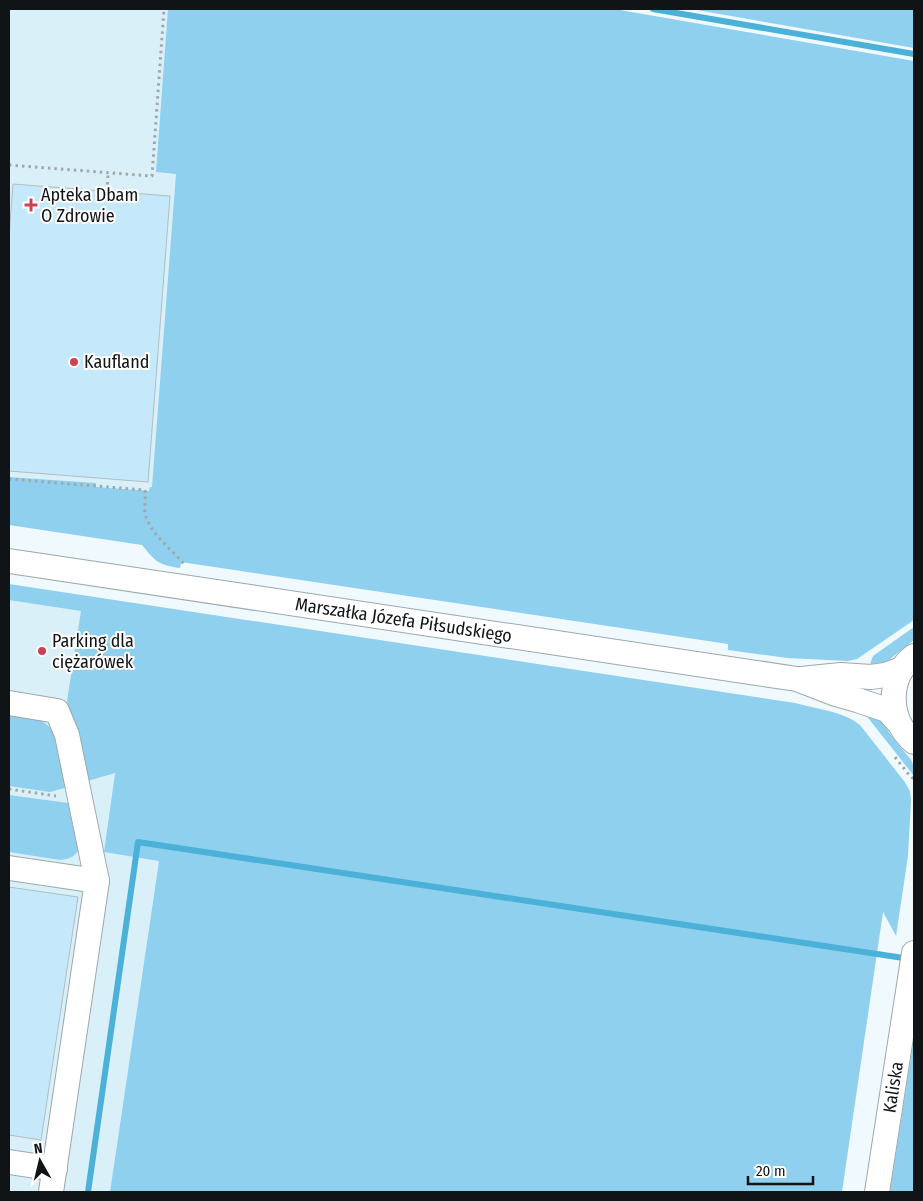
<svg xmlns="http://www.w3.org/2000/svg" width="923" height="1201" font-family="'Fira Sans Condensed',sans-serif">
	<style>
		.built { fill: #daf0f9 }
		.green { fill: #8ed0ed }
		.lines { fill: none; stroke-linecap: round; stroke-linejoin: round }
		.stream { stroke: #4bb1d9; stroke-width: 6 }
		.building { fill: #c5e9fa; stroke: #b1bdc3 }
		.minor-casing { stroke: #9ca8ad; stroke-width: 26 }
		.path { stroke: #a0a8ac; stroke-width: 3; stroke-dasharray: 2.5 4; stroke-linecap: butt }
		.minor { stroke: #fff; stroke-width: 24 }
		.poi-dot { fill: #d04053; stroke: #fff; stroke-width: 2 }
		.labels { text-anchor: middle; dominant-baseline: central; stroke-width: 4; stroke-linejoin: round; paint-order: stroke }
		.poi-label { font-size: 18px; fill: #101416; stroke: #fff; text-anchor: start }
		.street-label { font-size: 18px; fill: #101416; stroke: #fff }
	</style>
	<rect width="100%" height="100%" fill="#eff9fe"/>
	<path class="built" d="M9,9H198L156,532L9,510Z
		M9,589L137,608L104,852L159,860L110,1192H9Z"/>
	<path class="green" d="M168,9H614L914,61V620L857,659L848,661L787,658L728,650V644L181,562L180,568C158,565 155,561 142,545L9,525V477L96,483V487L149,491L150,487H152L176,174L156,172Z
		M691,9H914V48Z
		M9,584L795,703C816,709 843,711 860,725L904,781L910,791L911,800L908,856L896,936L883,912L842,1192H110L159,861L104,852L115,773L84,782L67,701L81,611L9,600Z
		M914,627V640L889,660L869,667L873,656Z
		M9,714C27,717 42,716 54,732L68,787L50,792L9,786Z
		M865,714L881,721L893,738L911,760L914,766V776Z
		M9,795L68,803L78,851C73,858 68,859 60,860L9,852Z
		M914,1037V1192H890Z"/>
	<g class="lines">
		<path class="stream" d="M653,9L914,54
			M88,1192L138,842L910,959"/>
	</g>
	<path class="building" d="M13,184L170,196L148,482L9,471V236Z
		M9,887L78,897L41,1140L9,1135Z"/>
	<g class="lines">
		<g class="minor-casing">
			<g id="minor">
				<path id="s1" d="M9,561L797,679L836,694L857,700L887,710L897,721"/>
				<path d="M914,656C886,678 888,720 914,742"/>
				<path d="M801,679L841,675L871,677L885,675L902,669"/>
				<path d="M9,703L57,711L67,735L97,881"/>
				<path d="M9,868L97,881L51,1192"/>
				<path d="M9,1162L55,1169"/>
				<path id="s2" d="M877,1192L914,953"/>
			</g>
		</g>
		<path class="path" d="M9,165L152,176L164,9
			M107,191L108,173
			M9,479L145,490C146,498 144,506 145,514C150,533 171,549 184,564
			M895,757L910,776L914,779
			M9,789L56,796"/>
		<use href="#minor" class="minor"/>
	</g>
	<g class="poi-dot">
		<path d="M28.5 197.5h5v5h5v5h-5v5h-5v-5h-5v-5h5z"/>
		<circle cx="74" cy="362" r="5"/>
		<circle cx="42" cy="651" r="5"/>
	</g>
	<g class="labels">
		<g class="poi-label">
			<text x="41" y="195">Apteka Dbam<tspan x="41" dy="21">O Zdrowie</tspan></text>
			<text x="84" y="362">Kaufland</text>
			<text x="52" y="641">Parking dla<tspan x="52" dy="21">ciężarówek</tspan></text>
		</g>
		<g class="street-label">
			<text stroke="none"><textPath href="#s1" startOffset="399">Marszałka Józefa Piłsudskiego</textPath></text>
			<text stroke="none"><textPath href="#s2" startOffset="106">Kaliska</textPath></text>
		</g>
	</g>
	<rect width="923" height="1201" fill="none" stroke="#101416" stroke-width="20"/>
	<g transform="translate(40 1161) rotate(352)" stroke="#ffffff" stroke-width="4" paint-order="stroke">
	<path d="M0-4L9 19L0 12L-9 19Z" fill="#101416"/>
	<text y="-8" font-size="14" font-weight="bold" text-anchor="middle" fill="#101416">N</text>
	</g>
	<path d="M748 1176v8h65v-8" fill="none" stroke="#101416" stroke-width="2.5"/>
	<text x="756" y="1176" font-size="15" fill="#101416" stroke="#ffffff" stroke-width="4" paint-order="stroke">20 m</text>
</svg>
